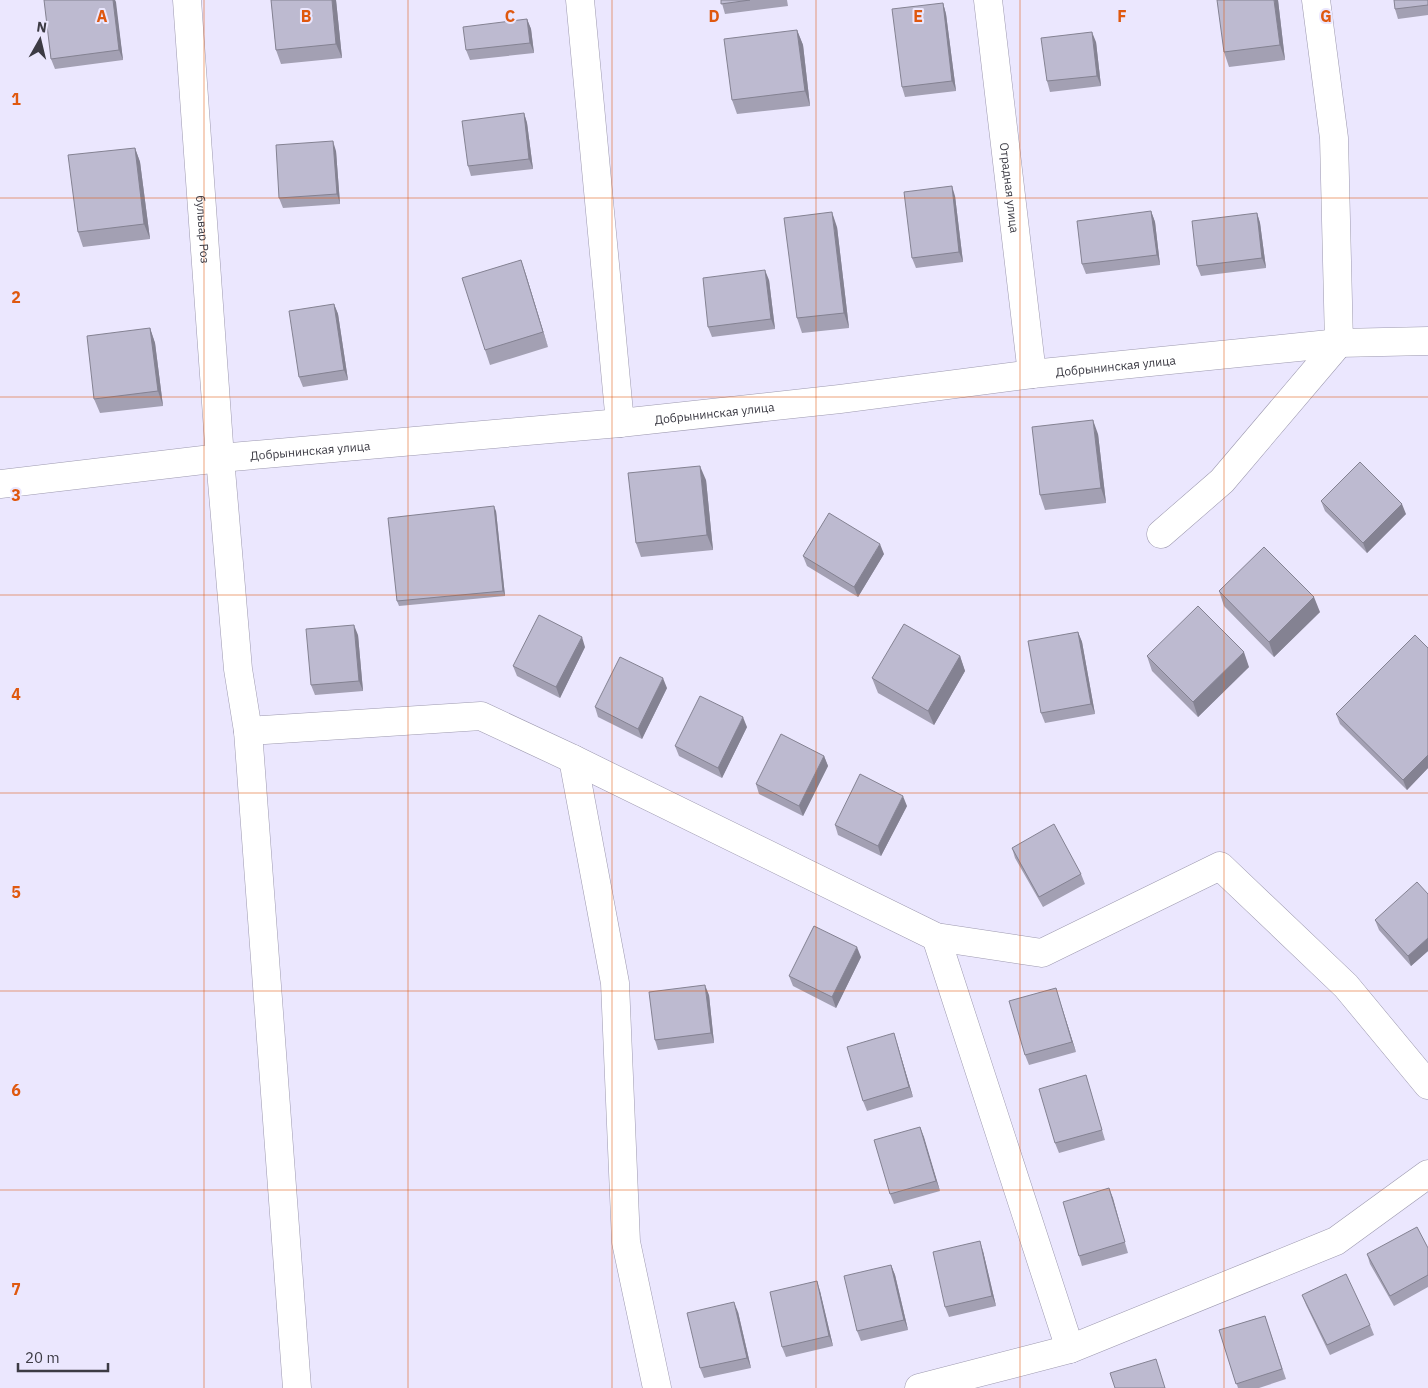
<svg xmlns="http://www.w3.org/2000/svg" width="1428" height="1388" font-family="'IBM Plex Sans',sans-serif">
	<style>
		.lines { fill: none; stroke-linecap: round; stroke-linejoin: round }
		.minor-casing { stroke: #9d99af; stroke-width: 29 }
		.minor { stroke: #fff; stroke-width: 28 }
		.wall { fill: #a3a0b3 }
		.shaded-wall { fill: #848292 }
		.building { fill: #bdbad0; stroke: #848292 }
		.grid { fill: none; stroke: #df580f; stroke-width: 1; stroke-opacity: 0.55 }
		.labels { text-anchor: middle; dominant-baseline: central; stroke-width: 4; stroke-linejoin: round; paint-order: stroke }
		.street-label { font-size: 12px; fill: #3c3b44; stroke: #ebe7fe }
		.grid-label { font-size: 16px; text-anchor: middle; font-weight: bold; fill: #df580f; stroke: #ebe7fe; stroke-width: 4; stroke-linejoin: round; paint-order: stroke }
	</style>
	<rect width="100%" height="100%" fill="#ebe7fe"/>
	<g class="lines">
		<g class="minor-casing">
			<g id="minor">
				<path id="s1" d="M187,0L220,458L238,669L248,731L297,1388"/>
				<path d="M580,0L620,423"/>
				<path id="s2" d="M988,0L1032,374"/>
				<path id="s3" d="M0,484L220,458L620,423L840,399L1032,374L1339,343L1428,341"/>
				<path d="M1161,534L1222,481L1339,343L1334,138L1316,0"/>
				<path d="M248,731L481,716L573,759L936,937L1042,953L1220,866L1346,986L1428,1085"/>
				<path d="M573,759L615,983L626,1242L657,1388"/>
				<path d="M936,937L1070,1349"/>
				<path d="M919,1388L1070,1349L1336,1241L1428,1174"/>
			</g>
		</g>
		<use href="#minor" class="minor"/>
	</g>
	<path class="wall" d="M48,0H115L123,60L55,69L51,59Z
		M271,0H336L342,58L281,64L276,50Z
		M721,0H787L788,6L725,14Z
		M1278,0L1285,60L1229,67L1224,52Z
		M1428,0V15L1398,19L1395,9Z
		M943,3L946,14L956,91L905,97L902,87Z
		M527,19L531,29L534,53L470,60L466,50Z
		M797,30L803,45L810,106L737,114L732,100Z
		M1096,42L1101,86L1050,92L1047,81Z
		M524,113L527,123L533,169L471,176L468,166Z
		M135,148L140,162L150,239L83,247L78,232Z
		M336,151L340,204L283,208L279,198Z
		M955,196L963,262L916,268L912,258Z
		M1151,211L1155,222L1160,265L1086,274L1082,264Z
		M1257,213L1260,223L1266,268L1201,276L1197,266Z
		M837,227L849,328L802,333L797,318Z
		M521,260L526,275L548,347L490,365L485,350Z
		M769,280L775,329L712,337L708,327Z
		M334,304L338,314L348,380L303,387L299,377Z
		M150,328L155,343L163,406L100,413L94,399Z
		M1098,434L1106,503L1045,510L1040,495Z
		M706,480L713,550L641,557L636,543Z
		M1321,501L1406,514L1367,553L1325,511Z
		M496,511L505,596L399,606L397,601Z
		M884,554L858,597L807,566L803,556Z
		M1219,591L1320,612L1274,657L1224,606Z
		M1078,632L1082,642L1095,714L1045,723L1041,713Z
		M358,635L363,691L315,695L311,685Z
		M585,647L560,698L517,676L513,666Z
		M1428,648V768L1407,790L1340,724L1336,714Z
		M960,656L965,671L934,725L878,693L872,678Z
		M1147,656L1249,667L1198,717L1152,671Z
		M667,688L642,739L598,717L595,707Z
		M747,727L722,778L679,756L675,746Z
		M824,756L828,766L803,816L759,794L756,784Z
		M907,806L881,856L838,835L835,825Z
		M1012,848L1081,874L1085,884L1043,907L1015,858Z
		M1428,894V951L1411,966L1379,930L1375,920Z
		M861,957L836,1008L793,986L789,976Z
		M709,995L714,1043L658,1050L655,1040Z
		M1059,998L1076,1052L1029,1065L1025,1055Z
		M897,1043L913,1097L867,1111L863,1101Z
		M1086,1075L1105,1140L1059,1153L1055,1143Z
		M920,1127L940,1191L894,1204L890,1194Z
		M1109,1188L1128,1253L1082,1266L1079,1256Z
		M1428,1248V1287L1394,1306L1370,1264L1367,1254Z
		M983,1251L996,1306L949,1317L945,1307Z
		M891,1265L895,1275L908,1330L861,1341L857,1331Z
		M820,1291L833,1346L786,1357L782,1347Z
		M1302,1295L1370,1325L1374,1335L1330,1355L1306,1305Z
		M738,1312L751,1368L704,1378L700,1368Z
		M1265,1316L1286,1379L1259,1388H1238L1219,1330Z"/>
	<path class="shaded-wall" d="M113,0H115L116,2L123,60L119,50Z
		M332,0H336L342,58L336,44Z
		M1274,0H1278L1285,60L1280,45Z
		M943,3L946,14L956,91L952,81Z
		M527,19L531,29L534,53L530,43Z
		M797,30L803,45L810,106L805,91Z
		M1092,32L1096,42L1101,86L1097,76Z
		M524,113L527,123L533,169L529,159Z
		M333,141L336,151L340,204L337,194Z
		M135,148L140,162L150,239L144,224Z
		M952,186L955,196L963,262L959,252Z
		M1151,211L1155,222L1160,265L1157,255Z
		M832,212L837,227L849,328L844,313Z
		M1257,213L1260,223L1266,268L1262,258Z
		M521,260L526,275L548,347L543,332Z
		M765,270L769,280L775,329L771,319Z
		M334,304L338,314L348,380L344,370Z
		M150,328L155,343L163,406L158,391Z
		M1093,420L1098,434L1106,503L1101,488Z
		M700,466L706,480L713,550L707,535Z
		M1402,504L1406,514L1367,553L1363,543Z
		M494,506L496,511L505,596L503,591Z
		M880,544L884,554L858,597L854,587Z
		M1314,597L1320,612L1274,657L1269,642Z
		M354,625L358,635L363,691L359,681Z
		M1078,632L1082,642L1095,714L1091,704Z
		M582,637L585,647L560,698L556,687Z
		M1244,652L1249,667L1198,717L1193,702Z
		M960,656L965,671L934,725L928,711Z
		M663,678L667,688L642,739L638,729Z
		M743,717L747,727L722,778L718,768Z
		M1428,755V768L1407,790L1403,780Z
		M824,756L828,766L803,816L799,806Z
		M903,796L907,806L881,856L878,846Z
		M1428,938V951L1411,966L1408,956Z
		M857,947L861,957L836,1008L832,997Z
		M705,985L709,995L714,1043L711,1033Z
		M1056,988L1059,998L1076,1052L1072,1042Z
		M894,1033L897,1043L913,1097L909,1087Z
		M920,1127L924,1137L940,1191L936,1181Z
		M1109,1188L1113,1198L1128,1253L1125,1242Z
		M980,1241L983,1251L996,1306L992,1296Z
		M891,1265L895,1275L908,1330L904,1320Z
		M817,1281L820,1291L833,1346L829,1336Z
		M734,1302L738,1312L751,1368L747,1358Z"/>
	<path class="building" d="M44,0H113L119,50L51,59Z
		M271,0H332L336,44L276,50Z
		M721,0H750L721,4Z
		M1217,0H1274L1280,45L1224,52Z
		M1394,0H1428V5L1395,9Z
		M943,3L952,81L902,87L892,9Z
		M527,19L530,43L466,50L463,27Z
		M797,30L805,91L732,100L724,39Z
		M1092,32L1097,76L1047,81L1041,38Z
		M524,113L529,159L468,166L462,121Z
		M333,141L337,194L279,198L276,145Z
		M135,148L144,224L78,232L68,155Z
		M952,186L959,252L912,258L904,192Z
		M1151,211L1157,255L1082,264L1077,221Z
		M832,212L844,313L797,318L784,218Z
		M1257,213L1262,258L1197,266L1192,221Z
		M521,260L543,332L485,350L462,278Z
		M765,270L771,319L708,327L703,278Z
		M334,304L344,370L299,377L289,311Z
		M150,328L158,391L94,399L87,336Z
		M1093,420L1101,488L1040,495L1032,427Z
		M1360,462L1402,504L1363,543L1321,501Z
		M700,466L707,535L636,543L628,473Z
		M494,506L503,591L397,601L388,518Z
		M829,513L880,544L854,587L803,556Z
		M1264,547L1314,597L1269,642L1219,591Z
		M1198,606L1244,652L1193,702L1147,656Z
		M539,615L582,637L556,687L513,666Z
		M904,624L960,656L928,711L872,678Z
		M354,625L359,681L311,685L306,629Z
		M1078,632L1091,704L1041,713L1028,641Z
		M1415,635L1428,648V755L1403,780L1336,714Z
		M620,657L663,678L638,729L595,707Z
		M700,696L743,717L718,768L675,746Z
		M781,734L824,756L799,806L756,784Z
		M860,774L903,796L878,846L835,825Z
		M1054,824L1081,874L1039,897L1012,848Z
		M1417,882L1428,894V938L1408,956L1375,920Z
		M814,926L857,947L832,997L789,976Z
		M705,985L711,1033L655,1040L649,992Z
		M1056,988L1072,1042L1025,1055L1009,1001Z
		M894,1033L909,1087L863,1101L847,1047Z
		M1086,1075L1102,1130L1055,1143L1039,1089Z
		M920,1127L936,1181L890,1194L874,1140Z
		M1109,1188L1125,1242L1079,1256L1063,1202Z
		M1417,1227L1428,1248V1275L1390,1296L1367,1254Z
		M980,1241L992,1296L945,1307L933,1252Z
		M891,1265L904,1320L857,1331L844,1276Z
		M1346,1274L1370,1325L1327,1345L1302,1295Z
		M817,1281L829,1336L782,1347L770,1292Z
		M734,1302L747,1358L700,1368L687,1313Z
		M1265,1316L1282,1369L1236,1384L1219,1330Z
		M1156,1359L1165,1388H1115L1110,1373Z"/>
	<path class="grid" d="M204,0V1388M408,0V1388M612,0V1388M816,0V1388M1020,0V1388M1224,0V1388M0,198H1428M0,397H1428M0,595H1428M0,793H1428M0,991H1428M0,1190H1428"/>
	<g class="labels">
		<g class="street-label">
			<text stroke="none"><textPath href="#s2" startOffset="189">Отрадная улица</textPath></text>
			<text stroke="none"><textPath href="#s1" startOffset="230">бульвар Роз</textPath></text>
			<text stroke="none"><textPath href="#s3" startOffset="1122">Добрынинская улица</textPath></text>
			<text stroke="none"><textPath href="#s3" startOffset="718">Добрынинская улица</textPath></text>
			<text stroke="none"><textPath href="#s3" startOffset="312">Добрынинская улица</textPath></text>
		</g>
	</g>
	<g class="grid-label">
		<text x="102" y="22">A</text>
		<text x="306" y="22">B</text>
		<text x="510" y="22">C</text>
		<text x="714" y="22">D</text>
		<text x="918" y="22">E</text>
		<text x="1122" y="22">F</text>
		<text x="1326" y="22">G</text>
		<text x="16" y="105">1</text>
		<text x="16" y="303">2</text>
		<text x="16" y="501">3</text>
		<text x="16" y="700">4</text>
		<text x="16" y="898">5</text>
		<text x="16" y="1096">6</text>
		<text x="16" y="1295">7</text>
	</g>
	<g transform="translate(40 40) rotate(8)" stroke="#ebe7fe" stroke-width="4" paint-order="stroke">
	<path d="M0-4L9 19L0 12L-9 19Z" fill="#3c3b44"/>
	<text y="-8" font-size="14" font-weight="bold" text-anchor="middle" fill="#3c3b44">N</text>
	</g>
	<path d="M18 1363v8h90v-8" fill="none" stroke="#3c3b44" stroke-width="2.5"/>
	<text x="25" y="1363" font-size="15" fill="#3c3b44" stroke="#ebe7fe" stroke-width="4" paint-order="stroke">20 m</text>
</svg>
